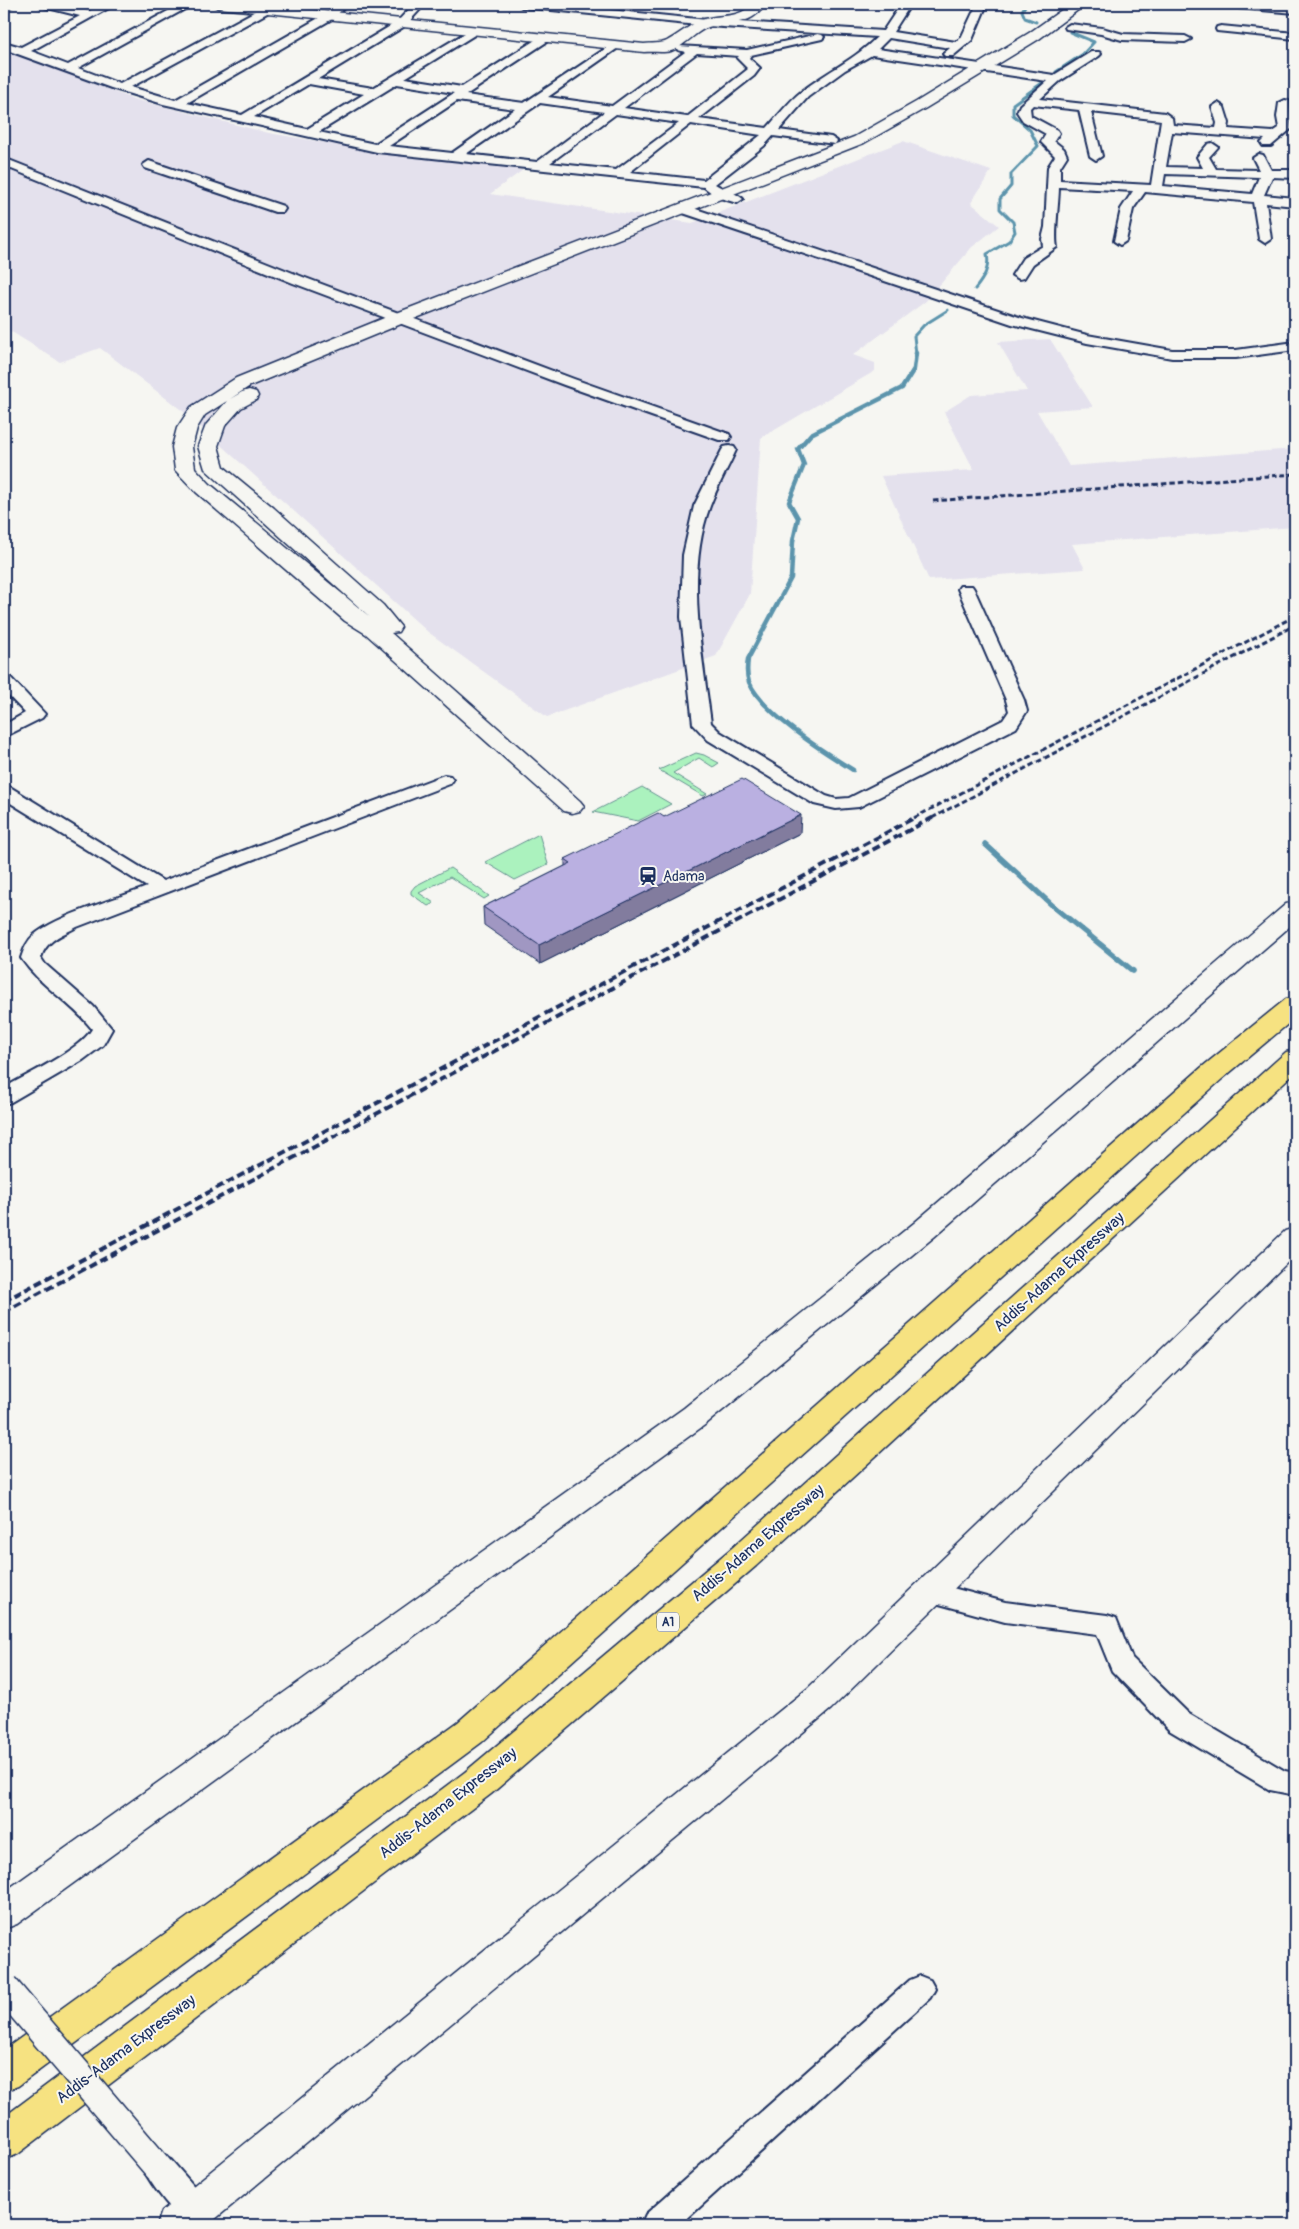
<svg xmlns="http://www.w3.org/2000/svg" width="1299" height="2229" font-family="Pangolin,sans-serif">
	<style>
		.built { fill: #e4e1ed }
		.green { fill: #abf2be; stroke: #63908e }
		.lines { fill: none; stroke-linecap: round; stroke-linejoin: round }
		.stream-far2 { stroke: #5c94ac; stroke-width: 3 }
		.stream-far1 { stroke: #5c94ac; stroke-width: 4.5 }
		.stream { stroke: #5c94ac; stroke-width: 5.5 }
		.street-casing { stroke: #1b2f5e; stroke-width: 4 }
		.secondary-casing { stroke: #1b2f5e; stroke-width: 3 }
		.highway-casing { stroke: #1b2f5e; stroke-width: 3 }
		.street { fill: #f6f6f2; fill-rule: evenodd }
		.secondary { fill: #f6f6f2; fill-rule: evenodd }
		.highway { fill: #f6e281; fill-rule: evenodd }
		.rail-far1 { stroke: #1b2f5e; stroke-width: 3; stroke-dasharray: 5.5 3; stroke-linecap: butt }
		.rail { stroke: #1b2f5e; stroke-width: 4; stroke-dasharray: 8 4; stroke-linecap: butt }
		.street-bridge-casing { stroke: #1b2f5e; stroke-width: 31; stroke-linecap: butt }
		.street-bridge { stroke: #f6f6f2; stroke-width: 28 }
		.wall { fill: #a097c2; stroke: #1b2f5e }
		.shaded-wall { fill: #827b9e; stroke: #1b2f5e }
		.building { fill: #bab0e1; stroke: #1b2f5e }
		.labels { text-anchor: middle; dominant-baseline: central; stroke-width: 4; stroke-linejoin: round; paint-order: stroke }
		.shield { fill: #f6f6f2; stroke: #5d6b8a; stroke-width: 1 }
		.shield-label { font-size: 12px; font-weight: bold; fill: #1b2f5e }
		.poi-label { font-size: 14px; fill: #1b2f5e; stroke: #f6f6f2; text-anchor: start }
		.near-street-label { font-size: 16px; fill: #1b2f5e; stroke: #f6f6f2 }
	</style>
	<rect width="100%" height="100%" fill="#f6f6f2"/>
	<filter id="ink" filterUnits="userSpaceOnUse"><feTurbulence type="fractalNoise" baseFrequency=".02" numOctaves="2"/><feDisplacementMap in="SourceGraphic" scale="10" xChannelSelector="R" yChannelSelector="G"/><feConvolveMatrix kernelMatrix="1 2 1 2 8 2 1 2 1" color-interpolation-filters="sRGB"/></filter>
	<g filter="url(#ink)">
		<path class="built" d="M4,49L133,99L269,133L375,151L523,170L490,194L692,223L903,141L991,171L971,203L999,226L972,247L926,301L853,355L875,363V371L761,438L750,594L716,656L547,717L428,632L184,412L100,348L60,362L7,329L4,321Z
			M1050,339L1093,407L1037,411L1069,466L1295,449V527L1072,544L1085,569L929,580L881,476L974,470L944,412L971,395L1027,391L998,342Z"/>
		<path class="green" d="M696,753L704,755L719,763L713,767L699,758L673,773L707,794L703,796L659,770Z
			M642,787L671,804L638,821L593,812Z
			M539,834L548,864L515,880L485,862Z
			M450,868L489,896L484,899L450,877L419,893L434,903L428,906L411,894V891L415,886Z"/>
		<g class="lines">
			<path class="stream-far2" d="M1026,4L1022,11L1025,18L1036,22
				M1056,72L1083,54L1094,42L1070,32
				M975,289C984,278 990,268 987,254L1009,241L1015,232L1013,222L1000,209V199L1011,186V174L1038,146L1030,130L1013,115V104L1042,83
				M916,354L914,336L924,325L948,310"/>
			<path class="stream-far1" d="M853,770C824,752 763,714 749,682C746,674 747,667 748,659L791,578L793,541L798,518L789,502L804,465L798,449L811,434L902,388L914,369L916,353"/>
			<path class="stream" d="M985,844L1053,906L1133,971"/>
			<g class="street-casing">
				<path id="street" d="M4,4H15L4,10Z
					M39,4H56L89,11L103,4H116L31,51L68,65L181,4H194L78,68L120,84L261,8H269L270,10L269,12L131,87L175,100L324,15L337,4H348L332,19L187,103L242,115L397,22L414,4H425L405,26L318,79L373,88L472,29L477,32L476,34L405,78L462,87L540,37H548L550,39L548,41L466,95L524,103L614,43L618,44L620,46L618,48L548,97L612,106L685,52L678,50L676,48L678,46L747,50L818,34L822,35L824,37L822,39L751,55L749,58L760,68L754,76L699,119L767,128C778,116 789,101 802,91C826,72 856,59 877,37L707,26L522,7L517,4H551L707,20L883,31L901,4H911L893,32L956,42L961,38L977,4H987L972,40L953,56H945L943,54L950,48L889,38L878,49L1054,75L1091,52H1099L1101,54L1099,56L1060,81L1040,99L1165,113L1172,118L1173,125L1216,128L1217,123L1212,107L1218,103L1224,107L1229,123L1228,129L1273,132L1279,128L1277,117L1279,103L1285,100L1289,101L1291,129L1271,146H1263L1261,143L1265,139L1172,132L1166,167L1203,168L1197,157L1208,144L1212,143L1218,147L1209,157L1216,169L1259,170L1253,158L1259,154L1263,155L1271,170H1295V178L1272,177L1264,195L1295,198V206L1266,203L1271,239L1265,243L1259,239L1253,202L1145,192L1133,209L1126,241L1120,245L1114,241L1121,209L1133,191L1059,187C1059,202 1054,235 1057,247L1033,264L1024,278L1019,279L1012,275L1023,258L1043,246L1042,239L1045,227L1048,167L1055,156L1041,142L1046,134L1023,121L1017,112L1020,105L1047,81L872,55L845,70L808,97L779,130L831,137L837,141L835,144L773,136L764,146L715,184C724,190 737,193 743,199L737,203L717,197L704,187L377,152L163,104L111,88L4,49V42L21,47L80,16L40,6ZM697,53L739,56L737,58L748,69L687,117L624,108ZM309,84L364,94L307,129L254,117ZM397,84L454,93L375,144L319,132ZM457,101L515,109L452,153L389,146ZM540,103L604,112L537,162L466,154ZM1033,105L1079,110L1090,156L1096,160L1102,156L1091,112L1161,120L1151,185L1060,180V167L1067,156L1064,149L1054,141L1059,133L1057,130L1031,116L1030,108ZM616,114L679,123L616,170L550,163ZM691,124L761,135L704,180L630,172ZM1165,174L1259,177L1252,194L1163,186Z
					M1221,4H1260L1295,7V13L1226,7Z
					M1070,24L1102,28L1123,34L1185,36L1191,39L1185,42L1122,40L1101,34L1066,29L1065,27Z
					M1221,26L1295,33V39L1217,31L1216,29L1217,27Z
					M4,158L303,277L574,379L729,434L731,437L729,440H719L564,385L293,283L4,166Z
					M149,161L283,206L285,209L283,212H275L145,168L143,165Z
					M684,205L1022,318L1087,335L1172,350H1236L1295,342V350L1236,358H1172L1087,343L1012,324L680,212L678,209L680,206Z
					M729,446L734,447L736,450C728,468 717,487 710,506C685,573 702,653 711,723L720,732L826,796L836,799L849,798L1003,720L1009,711L1006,700L958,589L960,586H972L974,589L1024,700L1027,711L1016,728L859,807L836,809L814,804L708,740L693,724L681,617L683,555L694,506L722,450L724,447Z
					M4,676L10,677L45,714L42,718L4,737V725L25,713L4,691Z
					M444,775L450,776L453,780L450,784L77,927C62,935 46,940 41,958L45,964L93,1006L112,1029L103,1045L83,1060L11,1102L4,1104V1088C26,1075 80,1050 92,1029C71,1002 41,987 21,958C24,949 27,941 34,935C56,916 118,898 147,887L4,799V786L10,787L163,881Z
					M930,1582L1005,1602L1107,1615L1116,1618L1132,1658L1189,1714L1285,1771L1295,1773V1795L1270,1790L1169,1730L1112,1671L1097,1634L1005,1622L921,1599L917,1592L921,1585Z
					M920,1976L930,1980L935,1989L930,1998L680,2225H641L646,2214L910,1980Z
					M160,2155L171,2160L206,2200L211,2211L206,2222C201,2224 196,2226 191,2224C177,2220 150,2183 144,2170L149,2160Z"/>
			</g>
			<g class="secondary-casing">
				<path id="secondary" d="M211,4H255L644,44C650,43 662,44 667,41C680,34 690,24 705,19C722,14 739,19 752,4H766C747,31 729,17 704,29C694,34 680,49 671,51C663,53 653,51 644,52L218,8Z
					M1070,4H1086L1039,39L926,108L864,143L406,322L250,386L230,399L242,392L249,390L256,392L258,396L256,400L241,408L225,426L218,446L224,467L274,508L383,605L401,627L398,632L391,633L580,801L584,806L580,811L572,813L564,811L366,634L345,621L196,492L175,470L172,447L177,428L191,407L236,378L394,314L854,137L916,102L1029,33ZM227,401L206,425L198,446L205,469L370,617L210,484L195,468L192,447L197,428L205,415Z
					M1295,902V922L934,1237L706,1424L17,1924L4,1929V1892L684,1408L914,1223L1286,904Z
					M1295,1228V1255L831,1709L208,2225H157L162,2211L807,1689L1285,1231Z"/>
			</g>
			<g class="highway-casing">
				<path id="highway" d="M1295,997V1018L1222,1079L482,1742L18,2086L4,2091V2050L458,1722L1202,1067L1286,999Z
					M1295,1050V1072L756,1566L491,1794L18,2154L4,2160V2117L465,1772L732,1548L1286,1052Z"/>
			</g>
			<use href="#street" class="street"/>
			<use href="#secondary" class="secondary"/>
			<use href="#highway" class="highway"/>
			<path class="rail-far1" d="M933,501L1295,474
				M914,818L1295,616
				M932,818L1295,625"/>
			<path class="rail" d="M4,1301L916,817
				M4,1312L934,817"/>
			<g class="street-bridge-casing">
				<path id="street-bridge" d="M4,1987L160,2170"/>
			</g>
			<use href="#street-bridge" class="street-bridge"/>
		</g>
		<path class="wall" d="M664,817L800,833L540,964L484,925L483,907L565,866V859Z"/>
		<path class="shaded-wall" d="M801,815L800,833L540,964L539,945Z"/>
		<path class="building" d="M742,779L801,815L539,945L483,907L571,863L565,859L658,813L664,817Z"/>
	</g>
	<defs>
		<g id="station-bare" transform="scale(1.5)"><path d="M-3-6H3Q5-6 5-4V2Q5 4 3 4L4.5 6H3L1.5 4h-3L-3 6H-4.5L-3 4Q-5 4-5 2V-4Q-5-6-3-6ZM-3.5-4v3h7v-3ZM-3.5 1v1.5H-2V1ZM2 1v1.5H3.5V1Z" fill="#1b2f5e" stroke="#f6f6f2" stroke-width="2.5" paint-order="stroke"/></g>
	</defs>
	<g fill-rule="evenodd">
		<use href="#station-bare" x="648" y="876"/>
	</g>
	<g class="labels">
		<rect class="shield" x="657" y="1612.5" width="22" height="19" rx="4"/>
		<g class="shield-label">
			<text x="668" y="1622">A1</text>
		</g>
		<g class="poi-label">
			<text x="663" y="876">Adama</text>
		</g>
		<g class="near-street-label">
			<text transform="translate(1059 1272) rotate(-42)">Addis-Adama Expressway</text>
			<text transform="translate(758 1543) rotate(-41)">Addis-Adama Expressway</text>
			<text transform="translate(448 1803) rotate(-38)">Addis-Adama Expressway</text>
			<text transform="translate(126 2049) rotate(-37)">Addis-Adama Expressway</text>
		</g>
	</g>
	<rect width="1299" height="2229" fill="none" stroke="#f6f6f2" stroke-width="20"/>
	<rect x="10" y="10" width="1279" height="2209" fill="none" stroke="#1b2f5e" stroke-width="2" filter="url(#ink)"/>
</svg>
